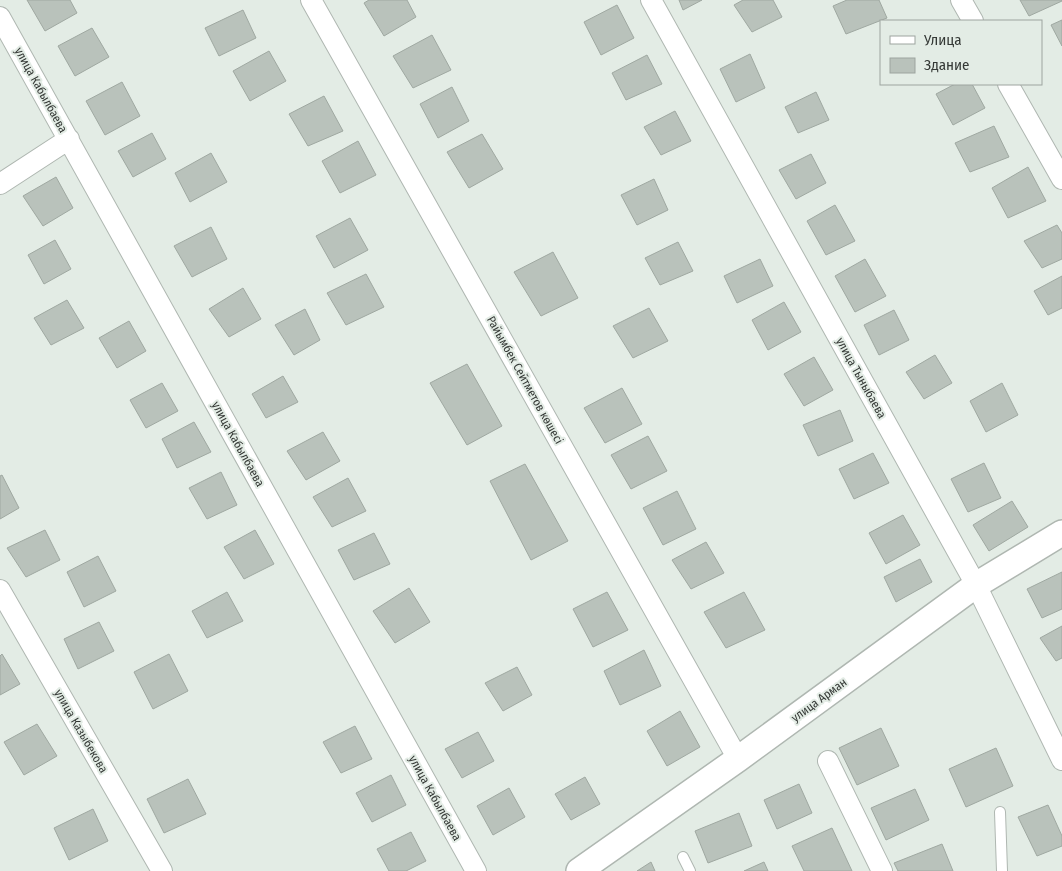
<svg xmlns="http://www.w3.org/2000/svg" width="1062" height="871" font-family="'Fira Sans Condensed',sans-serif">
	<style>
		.building { fill: #b9c2bb; stroke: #9fa8a1 }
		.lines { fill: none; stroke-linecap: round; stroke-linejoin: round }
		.service-casing { stroke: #afb7b1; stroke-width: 12 }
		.minor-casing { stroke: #afb7b1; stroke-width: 22 }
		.tertiary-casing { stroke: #afb7b1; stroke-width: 28 }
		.service { stroke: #fff; stroke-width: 10 }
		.minor { stroke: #fff; stroke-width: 20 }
		.tertiary { stroke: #fff; stroke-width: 25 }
		.labels { text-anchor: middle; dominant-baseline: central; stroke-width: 4; stroke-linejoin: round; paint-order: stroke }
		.street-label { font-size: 12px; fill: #353936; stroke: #e3ece5 }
	</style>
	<rect width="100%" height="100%" fill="#e3ece5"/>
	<path class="building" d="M27,0H70L77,13L45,31Z
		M369,0H407L416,17L384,36L364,3Z
		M679,0H702L683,10Z
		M743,0H773L782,17L752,32L734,5Z
		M847,0H879L887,18L846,34L833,6Z
		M1020,0H1062V1L1029,16Z
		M617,5L634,38L601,55L584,22Z
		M243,10L256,38L219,56L205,28Z
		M1062,20V46L1051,25Z
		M92,28L109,57L75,76L58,46Z
		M432,35L451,70L413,88L393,56Z
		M269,51L286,81L250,101L233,71Z
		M750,54L765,88L736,102L720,69Z
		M647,55L662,84L626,100L612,73Z
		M122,82L140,116L105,135L86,101Z
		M955,84H972L985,108L953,125L936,94Z
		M452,87L469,121L438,138L420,104Z
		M816,92L829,120L798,133L785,107Z
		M324,96L343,131L308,146L289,114Z
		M675,111L691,141L661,155L644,127Z
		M994,126L1009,157L970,172L955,143Z
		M152,133L166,159L133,177L118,151Z
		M482,134L503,169L469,188L447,152Z
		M358,141L376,175L340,193L322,161Z
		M211,153L227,182L190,202L175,173Z
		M811,154L826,183L796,199L779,170Z
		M1028,167L1046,201L1008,218L992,188Z
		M56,177L73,208L43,226L23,196Z
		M654,179L668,210L637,225L621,195Z
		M835,205L855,241L826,255L807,221Z
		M350,218L368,250L334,268L316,236Z
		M1057,225L1062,233V259L1042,268L1024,241Z
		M211,227L227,259L192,277L174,246Z
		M55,240L71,269L44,284L28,255Z
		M678,242L693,271L660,285L645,258Z
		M553,252L578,298L541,316L514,272Z
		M760,259L773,286L737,303L724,276Z
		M865,259L886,296L855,312L835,276Z
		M366,274L384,307L346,325L327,293Z
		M1062,276V308L1048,315L1034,291Z
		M243,288L261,319L229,337L209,309Z
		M67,300L84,328L51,345L34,318Z
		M784,302L801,332L768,350L752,320Z
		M649,308L668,341L633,358L613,326Z
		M305,309L320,340L294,355L275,325Z
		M894,310L909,340L879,355L864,325Z
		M129,321L146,351L117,368L99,338Z
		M935,355L952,383L924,399L906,372Z
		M814,357L833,390L804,406L784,374Z
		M467,364L502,426L467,445L430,383Z
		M283,376L298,402L266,418L252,394Z
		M162,383L178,411L146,428L130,400Z
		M1002,383L1018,415L986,432L970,401Z
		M622,388L642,424L605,443L584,408Z
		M840,410L853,441L818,456L803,425Z
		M194,422L211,452L177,468L162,439Z
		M323,432L340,461L306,480L287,451Z
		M648,436L667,471L631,489L611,455Z
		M873,453L889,483L854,499L839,469Z
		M984,463L1001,498L968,512L951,479Z
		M525,464L568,541L531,560L490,481Z
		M221,472L237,505L207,519L189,488Z
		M2,475L19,508L0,519V476Z
		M348,478L366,511L332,527L313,497Z
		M677,491L696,529L663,545L643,508Z
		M1012,501L1028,527L989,551L973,525Z
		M903,515L920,545L886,564L869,533Z
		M45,530L60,560L26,577L7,548Z
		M255,530L274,564L244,579L224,547Z
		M374,533L390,564L354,580L338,550Z
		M706,542L724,573L691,589L672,560Z
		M98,556L116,591L84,607L67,572Z
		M920,559L932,582L896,602L884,577Z
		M1062,572V609L1042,618L1027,589Z
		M409,588L430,622L395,643L373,611Z
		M227,592L243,621L207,638L192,611Z
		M607,592L628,630L593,647L573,609Z
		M744,592L765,630L726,648L704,612Z
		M99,622L114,651L78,669L64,639Z
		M1062,626V658L1056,661L1040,638Z
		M644,650L661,686L620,705L604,671Z
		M2,654L20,684L0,695V656Z
		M169,654L188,691L153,709L134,672Z
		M517,667L532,695L503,711L485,683Z
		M680,711L700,747L667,766L647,731Z
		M37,724L57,756L24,775L4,742Z
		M355,726L372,759L341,773L323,742Z
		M881,728L899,766L857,785L839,748Z
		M478,732L494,761L462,778L445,749Z
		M996,748L1013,786L966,807L949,769Z
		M391,775L406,805L372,822L356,793Z
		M585,777L600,804L571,820L555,794Z
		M188,779L206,814L164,833L147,799Z
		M799,784L812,813L777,829L764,800Z
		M509,788L525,817L493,835L477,806Z
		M915,789L929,820L886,840L871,808Z
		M1048,805L1062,836V846L1037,856L1018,817Z
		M93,809L108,841L69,860L54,828Z
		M739,813L752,846L708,863L695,831Z
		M832,828L852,871H804L792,846Z
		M411,832L426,861L406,871H389L377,849Z
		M942,844L953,871H898L894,863Z
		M651,862L655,871H637Z
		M764,862L768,871H744Z"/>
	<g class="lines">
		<g class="service-casing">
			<path id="service" d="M1000,812L1002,871
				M683,857L690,871"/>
		</g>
		<g class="minor-casing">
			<path id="minor" d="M311,0L738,759
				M651,0L976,585L1062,760
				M961,0L973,21
				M0,17L476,871
				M1008,84L1062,179
				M0,184L69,139
				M0,590L162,871
				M828,761L882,871"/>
		</g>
		<g class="tertiary-casing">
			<path id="tertiary" d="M579,871L738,759L976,585L1062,533"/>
		</g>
		<use href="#service" class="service"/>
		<use href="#minor" class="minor"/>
		<use href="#tertiary" class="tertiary"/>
	</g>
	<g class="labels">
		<g class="street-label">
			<text transform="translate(41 90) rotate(61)">улица Кабылбаева</text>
			<text transform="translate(861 378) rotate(61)">улица Тыныбаева</text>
			<text transform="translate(525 380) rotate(61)">Райымбек Сейтметов көшесі</text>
			<text transform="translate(238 444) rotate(61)">улица Кабылбаева</text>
			<text transform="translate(819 700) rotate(-36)">улица Арман</text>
			<text transform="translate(81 731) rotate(60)">улица Казыбекова</text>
			<text transform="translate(435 798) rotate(61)">улица Кабылбаева</text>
		</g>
	</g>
	<rect x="880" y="20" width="162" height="65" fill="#e3ece5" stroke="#9da49f"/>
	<rect x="890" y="36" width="25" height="8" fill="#ffffff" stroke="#9da49f"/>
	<text x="924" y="45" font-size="15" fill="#353936">Улица</text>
	<rect x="890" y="58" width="25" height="15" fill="#b9c2bb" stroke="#9da49f"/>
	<text x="924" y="70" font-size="15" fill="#353936">Здание</text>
</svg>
